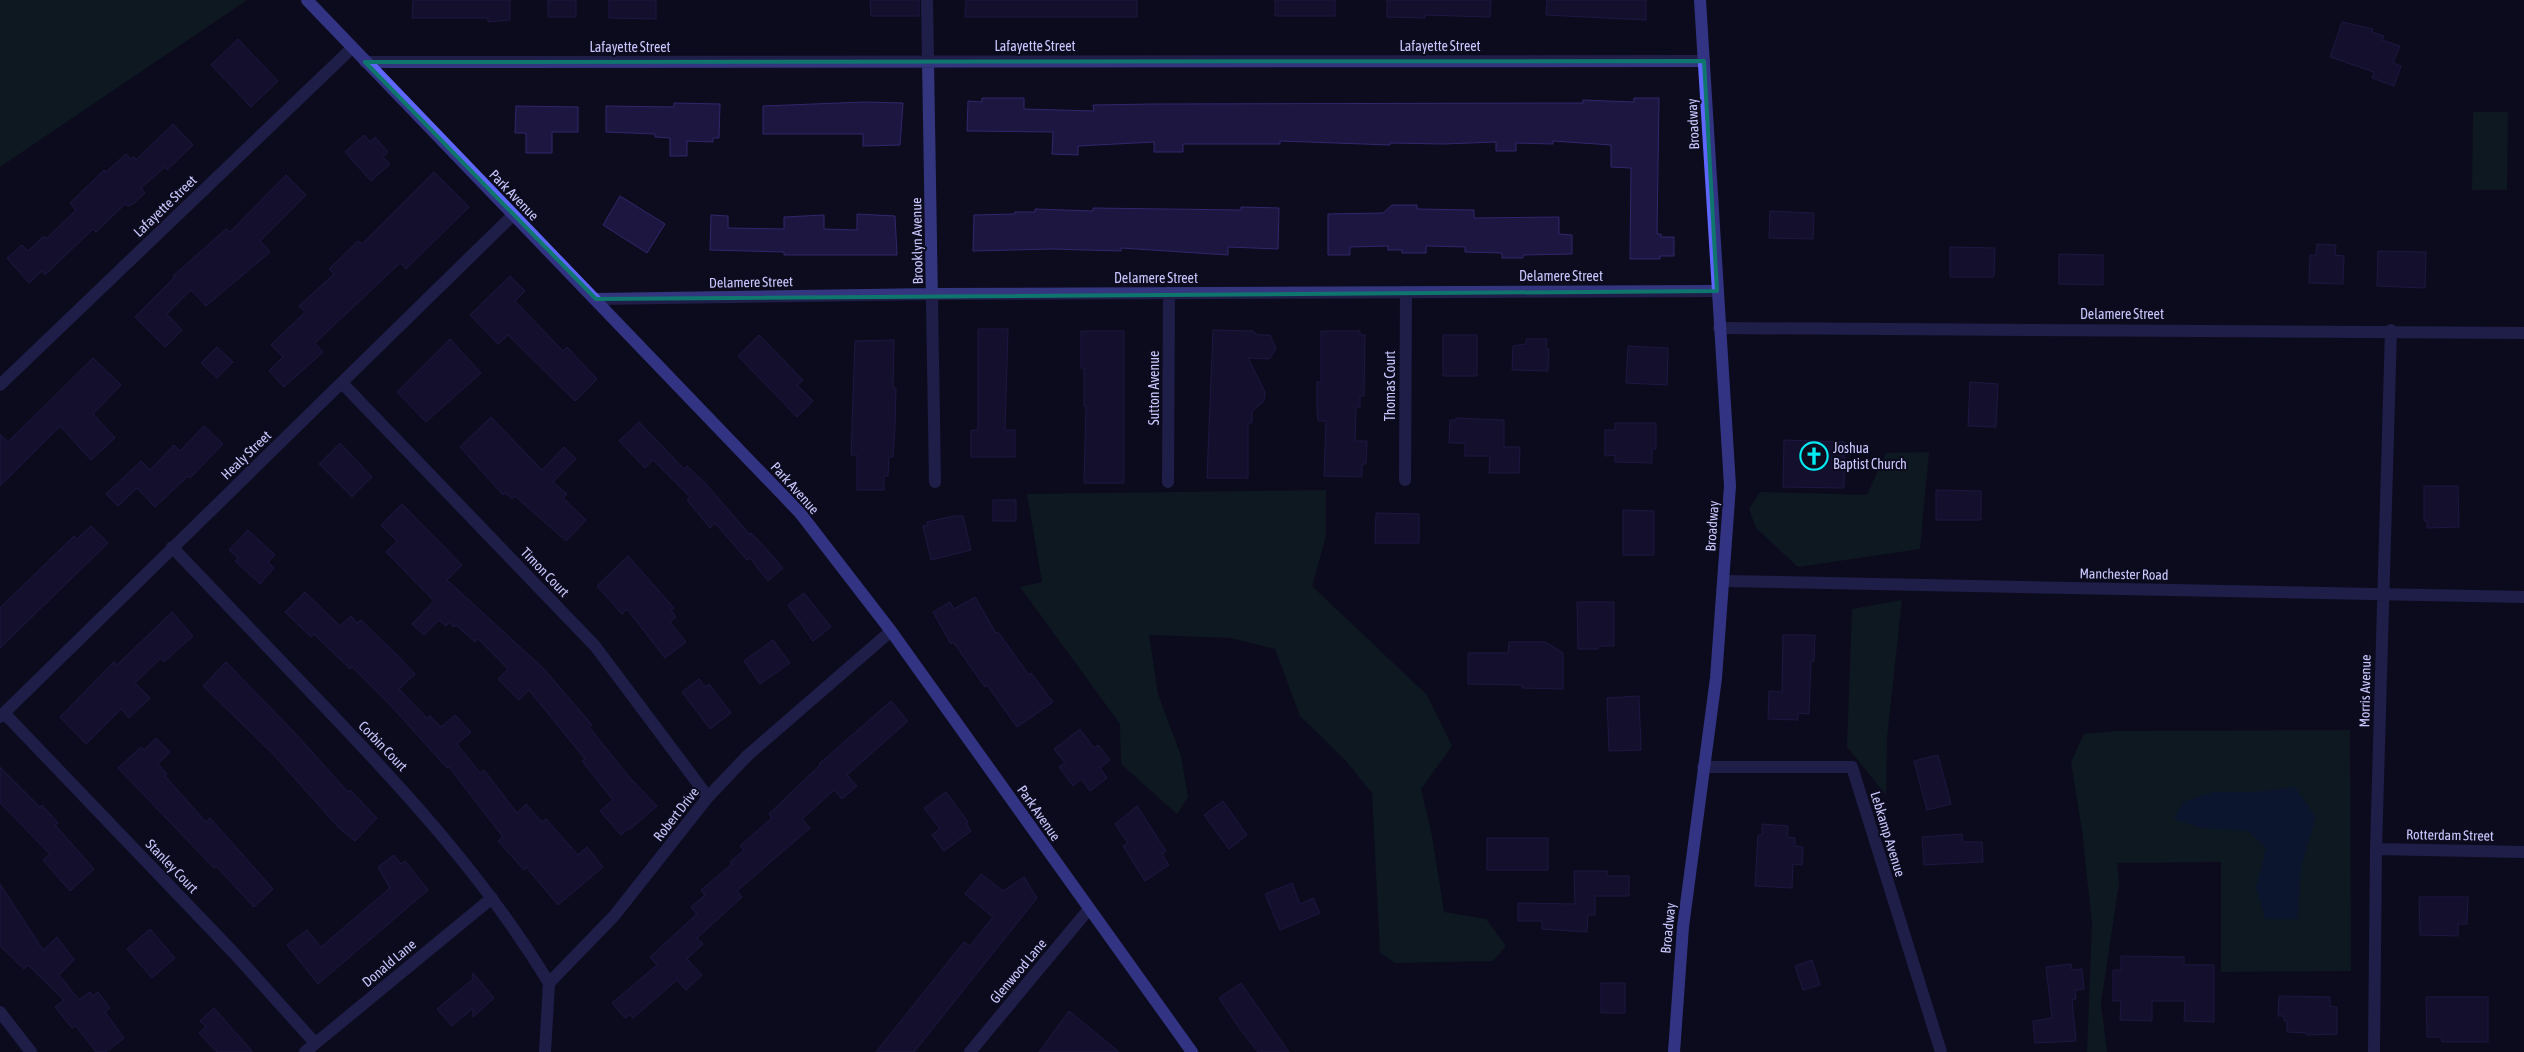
<svg xmlns="http://www.w3.org/2000/svg" width="2524" height="1052" font-family="'Asap Condensed',sans-serif">
	<style>
		.green { fill: #0e2825 }
		.water { fill: #092343 }
		.building { fill: #1c1640; stroke: #30276d }
		.lines { fill: none; stroke-linecap: round; stroke-linejoin: round }
		.minor { stroke: #33367f; stroke-width: 12 }
		.secondary { stroke: #5f66ff; stroke-width: 12 }
		.marked { fill: none; stroke: #0f766e; stroke-width: 4; stroke-linejoin: round }
		.labels { text-anchor: middle; dominant-baseline: central; stroke-width: 4; stroke-linejoin: round; paint-order: stroke }
		.street-label { font-size: 14px; fill: #cac8ff; stroke: #0d0b1e }
		.poi-label { font-size: 14px; fill: #cac8ff; stroke: #0d0b1e; text-anchor: start }
	</style>
	<rect width="100%" height="100%" fill="#0d0b1e"/>
	<path class="green" d="M0,0H247L0,167Z
		M2473,112H2508L2507,190H2472Z
		M1929,452L1920,549L1798,567L1756,528L1749,509L1760,492L1867,495L1886,453Z
		M1326,490V536L1312,586L1427,695L1452,746L1421,789L1432,836L1444,912L1486,919L1506,946L1493,961L1395,963L1380,953L1372,793L1346,761L1300,716L1275,649L1231,638L1149,635L1158,694L1181,756L1188,797L1177,814L1121,764L1120,724L1020,587L1042,582L1027,494Z
		M1902,600L1887,738L1886,795L1847,747L1852,609Z
		M2350,730L2351,971L2221,972V862L2117,863L2119,883L2101,1003L2107,1052H2087L2092,923L2082,831L2071,762L2084,734L2116,731Z"/>
	<path class="water" d="M2295,787L2316,817L2301,867L2298,919H2265L2256,888L2266,848L2248,831L2201,828L2174,819L2183,802L2213,792H2254Z"/>
	<path class="building" d="M413,0H510V20L488,22V18H412Z
		M548,0H576V17H548Z
		M609,0H656V19L609,18Z
		M870,0H919V16H871Z
		M966,0H1137V17H965Z
		M1275,0H1335V16H1275Z
		M1387,0H1491L1490,17L1425,15V18L1387,17Z
		M1547,0H1646V20L1546,15Z
		M2342,22L2373,29L2372,32L2384,36L2382,40L2400,46L2393,63L2401,66L2394,86L2372,78L2374,72L2330,57Z
		M238,39L278,81L251,107L211,65Z
		M982,98H1024V109L1094,111L1093,105L1154,104L1583,103V100L1634,102V98H1659L1657,234H1661V237H1674V256H1660V259H1630L1631,168L1611,167V145L1553,141V144L1516,143V151H1496V142L1443,144L1390,143V145L1280,141V144H1183V152H1154V142L1078,146V155L1052,154L1053,132L967,131L968,101L982,102Z
		M864,102L903,103L900,145L863,146V134H763V106Z
		M674,103L720,104L719,138H713V142L687,141V156H670V138L655,137V134L606,132V106L674,107Z
		M516,106L578,107V132H552V153H526V133H515Z
		M173,124L193,145L167,170L165,167L141,188L145,193L133,204L128,206L125,204L96,232L93,229L45,275L42,271L29,283L7,258L22,245L28,251L44,236L46,239L76,210L70,203L104,170L106,172L126,154L131,159L134,157L136,160Z
		M364,135L370,142L375,137L388,152L383,157L390,164L371,181L345,152Z
		M434,172L469,207L406,269L400,263L315,343L323,352L284,387L269,371L283,357L271,345L305,312L299,306L334,274L329,269L358,241L362,244Z
		M286,175L306,195L260,241L270,252L206,306L191,290L167,314L182,330L165,347L135,317L175,277L173,276L226,229L230,232Z
		M620,196L665,224L647,253L603,225Z
		M1392,205H1417V209L1474,210V218L1559,217V234L1572,235V254L1523,255V258H1502V253L1465,252V247L1426,246V253H1402V250H1388V246L1350,247V255H1328V214L1383,213Z
		M1241,207L1279,208L1278,249L1228,247V255L1121,248V251L1052,249L973,251L974,215L1015,214V212H1035V209L1093,211V208L1241,210Z
		M1770,211L1814,213L1813,239L1769,238Z
		M857,214L895,216L897,255H784V252L710,250L711,215L728,216V228L784,229V217L824,215V229L857,230Z
		M2317,244L2336,245L2335,255L2344,256L2343,284L2309,283L2310,255H2316Z
		M1950,247L1995,248L1994,277H1950Z
		M2378,251L2426,252L2425,288L2377,286Z
		M2059,254L2103,255V285L2059,284Z
		M510,276L525,291L515,301L563,351L567,347L597,379L575,401L508,335L498,344L470,315Z
		M978,329H1008L1005,430H1015V457H971V430H978Z
		M1213,330L1253,331L1254,333L1259,335H1270L1276,349L1269,359L1248,358L1265,392L1264,401L1252,411V423H1248V478H1207Z
		M1081,331H1124V483H1084L1086,406H1084V368H1081Z
		M1321,331H1360V335H1365L1364,396H1360V407H1356L1355,441H1367L1366,464H1362V477L1324,476L1326,421H1318L1317,409V382H1321Z
		M759,335L803,380L797,385L813,401L797,417L738,356Z
		M1443,335H1477V376H1443Z
		M450,339L481,373L426,422L397,392Z
		M1526,339H1547L1546,349H1549L1548,371L1512,370L1513,346L1526,344Z
		M894,340L893,388H896L895,426L893,457H889L888,476H884V490H857V455H851L855,341Z
		M1628,346L1668,348L1667,385L1626,383Z
		M217,347L233,362L217,378L201,363Z
		M93,358L121,385L93,414L115,438L91,460L60,426L0,486V434L8,442Z
		M1970,382L1998,384L1996,427L1968,426Z
		M491,417L542,470L564,447L576,459L553,482L567,494L563,498L586,520L566,541L515,496L512,499L505,493L503,495L460,447Z
		M1456,418L1504,420V447H1520L1519,473H1489L1490,456H1465V443H1449L1450,420H1456Z
		M639,422L684,469L687,466L706,484L750,535L751,533L759,541L783,568L768,581L750,558L747,560L715,523L710,528L687,500L690,497L653,460L645,468L619,441Z
		M1615,423H1656V449H1652V463L1615,462V455L1605,456V430H1615Z
		M204,426L223,444L190,478L188,476L155,507L137,488L118,506L106,494L141,461L150,470L174,445L180,451Z
		M1784,440L1845,442L1844,488L1783,487Z
		M340,443L372,477L352,497L319,464Z
		M2424,486H2458L2459,527L2427,528V521H2424Z
		M1936,490L1981,491V520H1936Z
		M993,500H1016V521H993Z
		M402,504L462,565L447,580L544,669L592,725L589,727L630,778L657,806L629,830L628,829L621,835L600,811L613,800L582,761L585,759L529,690L519,700L498,679L508,669L478,639L475,642L456,625L454,627L449,622L446,626L439,620L424,635L412,624L434,601L386,552L397,541L381,525Z
		M1623,510L1654,511V555H1623Z
		M1376,513L1419,514V543H1375Z
		M954,516H963L971,550L931,560L923,526L928,525L927,522Z
		M91,526L108,543L0,648V608L74,536L77,539Z
		M248,530L275,555L268,562L274,568L260,584L235,561L238,558L229,550Z
		M628,556L674,608L671,610L676,617L670,622L686,642L665,658L627,609L622,614L597,586Z
		M305,592L340,626L351,616L357,623L361,620L398,656L415,674L399,689L427,718L430,716L441,727L455,715L471,732L457,744L480,773L484,770L517,813L526,804L542,822L546,819L578,855L587,847L603,867L558,905L526,867L524,870L498,841L503,837L449,767L447,768L393,708L352,667L350,669L314,634L311,637L285,612Z
		M804,593L831,627L813,641L788,605Z
		M975,597L996,633L998,632L1029,675L1031,673L1053,702L1017,727L987,685L985,687L953,642L951,644L933,612L950,602L954,609Z
		M1577,602H1614V646H1598V649H1578Z
		M172,612L193,636L164,662L161,658L135,683L150,698L129,718L121,709L86,744L60,717L114,662L117,665Z
		M1783,635H1815L1814,661H1811L1809,714L1798,713V720L1768,719L1769,691L1782,692Z
		M773,640L790,663L760,684L744,661Z
		M1509,642H1545L1563,653V689L1522,688V685L1468,684V653H1508Z
		M226,662L294,732L348,792L350,790L377,818L355,841L339,828L273,754L203,686Z
		M699,679L705,687L709,684L731,713L710,729L682,692Z
		M1639,696L1641,750L1609,751L1607,698Z
		M891,701L908,721L847,775L857,786L842,799L834,790L802,819L810,828L737,891L742,897L697,938L703,944L687,959L702,975L686,990L677,980L633,1018L630,1015L625,1018L612,1003L657,965L650,957L697,914L691,907L705,895L701,890L732,864L730,862L744,850L740,846L772,818L769,814L820,765L819,764Z
		M1080,729L1094,748L1098,745L1110,760L1100,768L1107,778L1090,791L1081,779L1073,786L1059,767L1065,763L1054,749Z
		M156,738L170,752L158,764L167,774L165,776L206,822L210,818L273,889L254,907L216,866L214,868L118,768L141,747L144,750Z
		M1938,755L1951,804L1927,810L1914,761Z
		M0,767L40,807L42,805L58,823L55,825L94,869L70,891L43,860L50,854L0,803Z
		M946,792L968,822L966,823L971,831L944,851L932,835L940,829L924,808Z
		M1223,801L1247,835L1229,849L1204,815Z
		M1137,806L1166,851L1162,854L1169,865L1145,881L1123,846L1128,843L1115,824Z
		M1762,824L1788,826L1787,837L1795,838V846L1803,847L1802,865L1793,864L1792,888L1755,886L1758,835H1762Z
		M1962,834L1963,842H1982L1983,862L1924,865L1922,837Z
		M1487,838H1548V870H1487Z
		M394,855L401,864L405,861L428,890L318,984L287,945L307,930L321,947L390,888L378,867Z
		M1574,871H1607V876H1629V896H1595V915H1588L1587,932L1542,929V921H1518V903L1575,904Z
		M981,874L1003,891L1024,877L1037,898L914,1052H876L964,942L970,946L993,917L965,894Z
		M1292,883L1300,904L1313,898L1320,913L1280,930L1265,894Z
		M0,884L43,950L57,937L74,960L59,975L79,1000L90,992L93,996L98,992L110,1008L105,1012L124,1038L106,1052H96L76,1026L72,1028L55,1007L64,1000L28,965L24,969L0,946Z
		M2419,897H2468L2467,924H2458V936L2420,935Z
		M150,929L175,958L152,978L127,949Z
		M2121,956L2184,957V965H2214V1022L2184,1021L2185,1001H2152V1021L2120,1020L2121,1001H2113V970H2121Z
		M1812,960L1820,985L1803,990L1795,966Z
		M2071,964L2072,970L2082,969L2084,989L2075,990L2076,999L2072,1000L2076,1041L2035,1043L2033,1021L2052,1018L2046,967Z
		M473,973L494,998L473,1017V1008L452,1026L437,1009L473,979Z
		M1241,983L1289,1052H1258L1240,1029L1219,998Z
		M1601,983H1625V1013H1601Z
		M2279,996L2330,997V1006L2337,1007V1034L2307,1035V1033L2287,1032V1021H2284V1016H2278Z
		M2426,997H2488V1042H2442L2441,1037H2427Z
		M214,1008L253,1052H217L199,1033L206,1027L200,1021Z
		M1069,1011L1119,1052H1039Z"/>
	<g class="lines">
		<path class="minor" d="M927,0L935,482
			M365,62L1704,61
			M596,299L933,294L1717,291
			M1719,328L2524,333
			M342,383L595,646L708,797
			M0,385L351,49
			M1405,480L1406,292
			M1168,482L1169,293
			M172,547C222,600 272,652 322,704C406,792 486,879 549,983
			M1724,581L2524,597
			M4,713L233,952L315,1043
			M0,717L513,215
			M1703,767H1852L1941,1052
			M2376,849L2524,852
			M0,1012L31,1052
			M305,1052L492,898
			M545,1052L549,983L614,916L708,797L748,755L891,631
			M970,1052L1089,909
			M2374,1052L2376,849L2391,330"/>
		<path class="secondary" d="M307,0L800,513L891,631L1192,1052
			M1674,1052L1683,927L1716,678L1730,486L1700,0"/>
	</g>
	<path d="M0 0H2524V1052H0ZM1704,61L1717,291L596,299L365,62Z" fill="#0d0b1e" fill-opacity=".55" fill-rule="evenodd"/>
	<path class="marked" d="M1704,61L1717,291L596,299L365,62Z"/>
	<defs>
		<g id="church-ring" transform="scale(1.4375)"><circle r="9.5" fill="#0d0b1e" stroke="#00ecf3" stroke-width="1.5"/><path d="M-1.2-6h2.4v3.5h3.3v2.4h-3.3V6h-2.4V-.1h-3.3v-2.4h3.3Z" fill="#00ecf3"/></g>
	</defs>
	<g fill-rule="evenodd">
		<use href="#church-ring" x="1814" y="456"/>
	</g>
	<g class="labels">
		<g class="street-label">
			<text x="1035" y="46">Lafayette Street</text>
			<text x="1440" y="46">Lafayette Street</text>
			<text x="630" y="47">Lafayette Street</text>
			<text transform="translate(1693 124) rotate(-93)">Broadway</text>
			<text transform="translate(514 195) rotate(46)">Park Avenue</text>
			<text transform="translate(165 206) rotate(-44)">Lafayette Street</text>
			<text transform="translate(917 241) rotate(-91)">Brooklyn Avenue</text>
			<text x="1561" y="276">Delamere Street</text>
			<text x="1156" y="278">Delamere Street</text>
			<text transform="translate(751 282) rotate(-1)">Delamere Street</text>
			<text x="2122" y="314">Delamere Street</text>
			<text transform="translate(1390 386) rotate(-90)">Thomas Court</text>
			<text transform="translate(1154 388) rotate(-90)">Sutton Avenue</text>
			<text transform="translate(246 455) rotate(-44)">Healy Street</text>
			<text transform="translate(795 488) rotate(48)">Park Avenue</text>
			<text transform="translate(1712 526) rotate(-86)">Broadway</text>
			<text transform="translate(545 572) rotate(46)">Timon Court</text>
			<text transform="translate(2124 574) rotate(1)">Manchester Road</text>
			<text transform="translate(2365 691) rotate(-89)">Morris Avenue</text>
			<text transform="translate(383 746) rotate(46)">Corbin Court</text>
			<text transform="translate(1039 813) rotate(55)">Park Avenue</text>
			<text transform="translate(676 814) rotate(-52)">Robert Drive</text>
			<text transform="translate(1888 834) rotate(73)">Lebkamp Avenue</text>
			<text transform="translate(2450 835) rotate(1)">Rotterdam Street</text>
			<text transform="translate(172 866) rotate(46)">Stanley Court</text>
			<text transform="translate(1668 928) rotate(-84)">Broadway</text>
			<text transform="translate(389 963) rotate(-40)">Donald Lane</text>
			<text transform="translate(1018 971) rotate(-50)">Glenwood Lane</text>
		</g>
		<g class="poi-label">
			<text x="1833" y="448">Joshua<tspan x="1833" dy="16">Baptist Church</tspan></text>
		</g>
	</g>
</svg>
